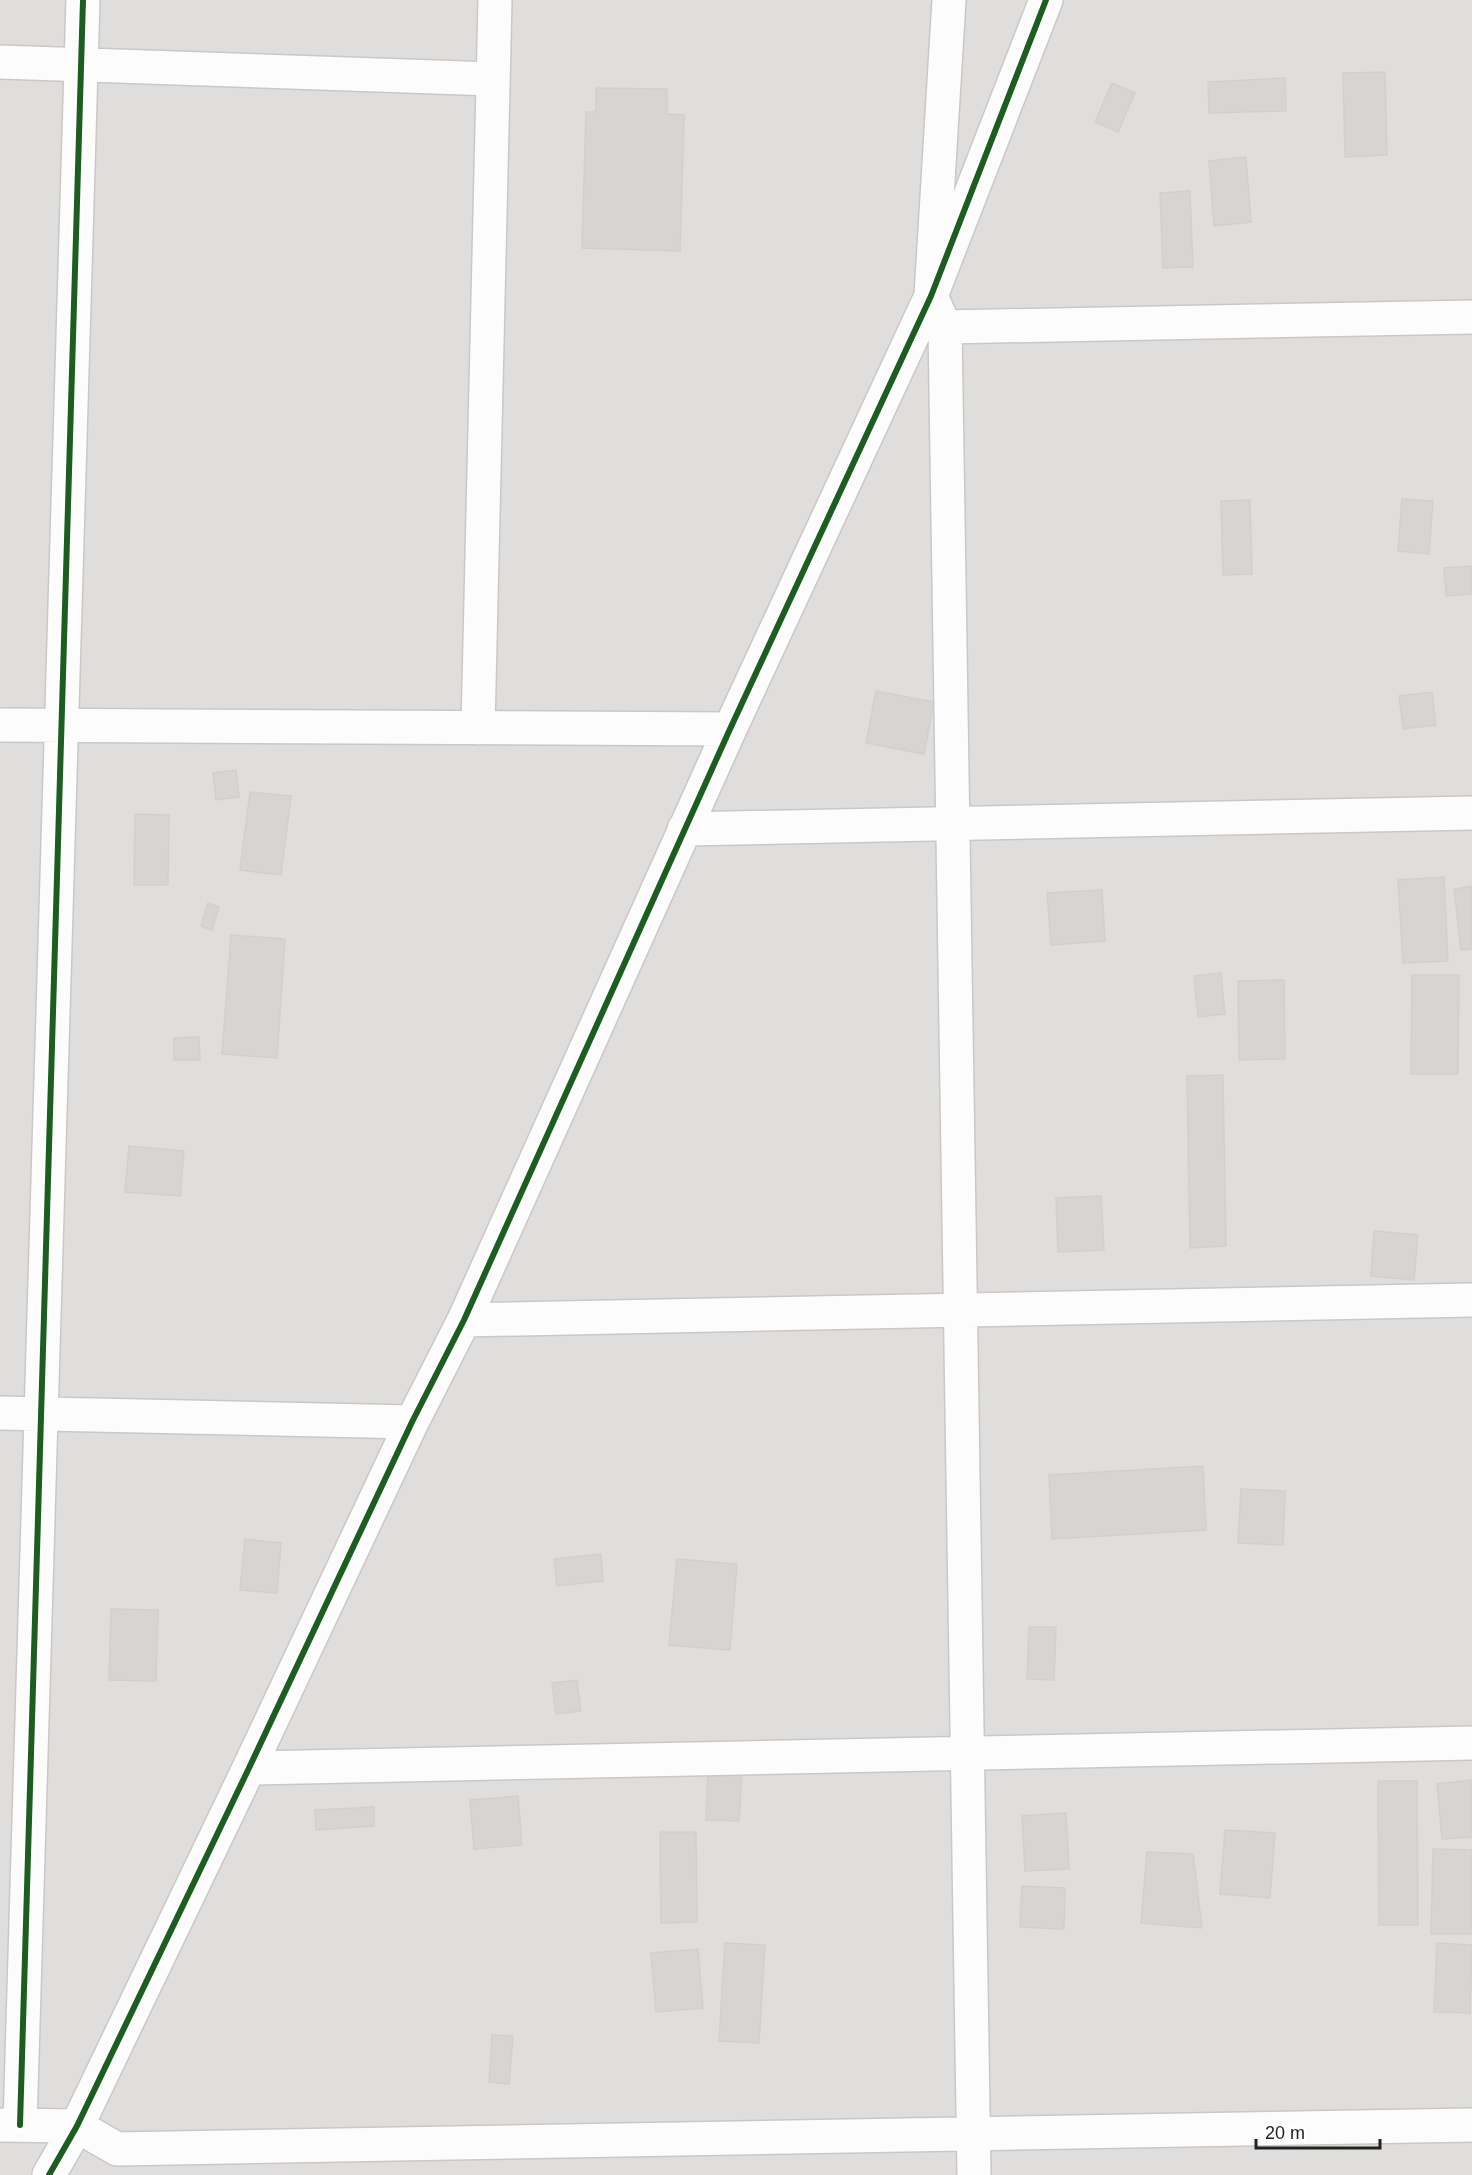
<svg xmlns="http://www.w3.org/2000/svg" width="1472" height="2175" font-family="Helvetica,sans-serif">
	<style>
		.residential { fill: #dfdedc }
		.building { fill: #d7d4d2; stroke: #d3d0cc; stroke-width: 1.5 }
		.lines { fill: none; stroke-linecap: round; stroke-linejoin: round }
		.minor-casing { stroke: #c9c8c7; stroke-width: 36 }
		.minor { stroke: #fdfcfc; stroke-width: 33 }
		.cycleway-casing { stroke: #fff; stroke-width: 10 }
		.cycleway { stroke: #1b5e20; stroke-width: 6 }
	</style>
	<rect width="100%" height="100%" fill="#f0eeeb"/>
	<path class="residential" d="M0,0H1472V2175H0Z"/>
	<path class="building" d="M1385,72L1387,155L1345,157L1343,73Z
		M1285,78L1286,111L1209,113L1208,82Z
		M1112,83L1135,93L1118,132L1095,122Z
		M596,88L667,89V114L684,115L680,251L582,248L586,112H596Z
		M1246,157L1251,222L1214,226L1209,161Z
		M1190,191L1193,267L1163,268L1160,193Z
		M1402,499L1433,501L1429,554L1398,551Z
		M1250,500L1252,574L1223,575L1221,501Z
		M1472,566V594L1446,596L1444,568Z
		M876,691L934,702L924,754L866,743Z
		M1432,692L1436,725L1403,729L1399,696Z
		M236,770L239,797L216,800L213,773Z
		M250,792L291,796L281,875L240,870Z
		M135,814L169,815L168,885H134Z
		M1444,877L1448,961L1403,963L1398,880Z
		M1472,886V949L1461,950L1454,889Z
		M1102,890L1105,941L1051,945L1047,893Z
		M208,903L219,907L212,930L201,926Z
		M231,935L285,939L277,1058L222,1054Z
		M1221,973L1225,1014L1198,1017L1194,976Z
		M1412,975H1459L1458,1074H1411Z
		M1284,980L1285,1059L1239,1060L1238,981Z
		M199,1037L200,1060H174V1038Z
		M1223,1075L1226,1246L1190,1248L1187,1076Z
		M129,1146L184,1151L180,1196L125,1192Z
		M1101,1196L1104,1250L1058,1252L1056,1198Z
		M1374,1231L1418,1235L1414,1280L1371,1276Z
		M1203,1466L1206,1530L1052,1539L1049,1475Z
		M1241,1489L1285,1491L1283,1545L1238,1543Z
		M245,1539L281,1543L277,1593L240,1590Z
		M601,1554L603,1581L557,1586L554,1559Z
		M677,1559L737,1564L730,1650L669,1645Z
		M111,1609L158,1610L156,1681L109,1680Z
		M1029,1627H1056L1054,1680L1027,1679Z
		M577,1680L581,1711L556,1714L552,1683Z
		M708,1771L742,1772L739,1821L706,1820Z
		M1472,1780V1837L1442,1839L1437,1784Z
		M1378,1781H1417L1418,1925H1379Z
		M518,1796L522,1845L474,1849L470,1800Z
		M374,1807V1826L316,1830L315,1810Z
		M1066,1813L1069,1869L1025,1871L1022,1816Z
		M1225,1830L1275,1833L1270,1898L1220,1894Z
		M660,1832H696L697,1922L661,1923Z
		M1433,1849L1472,1850V1934H1431Z
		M1147,1852L1193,1854L1202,1928L1141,1923Z
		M1022,1886L1065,1888L1064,1929L1020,1927Z
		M725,1943L765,1945L759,2043L719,2041Z
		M1437,1943L1472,1945L1470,2013L1434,2012Z
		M698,1949L703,2008L656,2012L651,1953Z
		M492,2035L513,2036L509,2084L489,2082Z"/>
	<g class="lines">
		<g class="minor-casing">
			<path id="minor" d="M949,0L931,296L945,327L974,2175
				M0,62L493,79
				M945,327L1472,317
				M0,725L730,729
				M478,728L495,0
				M684,829L1472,813
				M464,1320L1472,1300
				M0,1413L412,1422
				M249,1768L1472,1743
				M0,2125L77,2126L117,2149L1472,2125
				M20,2125L83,0
				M49,2175L77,2126L249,1768L412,1422L464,1320L730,729L931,296L1046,0"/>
		</g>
		<use href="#minor" class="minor"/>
		<g class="cycleway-casing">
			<path id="cycleway" d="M20,2125L83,0
				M49,2175L77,2126L249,1768L412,1422L464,1320L730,729L931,296L1046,0"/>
		</g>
		<use href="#cycleway" class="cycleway"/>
	</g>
	<path d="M1256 2139v9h124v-9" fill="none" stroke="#222222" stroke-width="3"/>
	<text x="1265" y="2139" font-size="18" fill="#222222" stroke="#ffffff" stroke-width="4.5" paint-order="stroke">20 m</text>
</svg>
